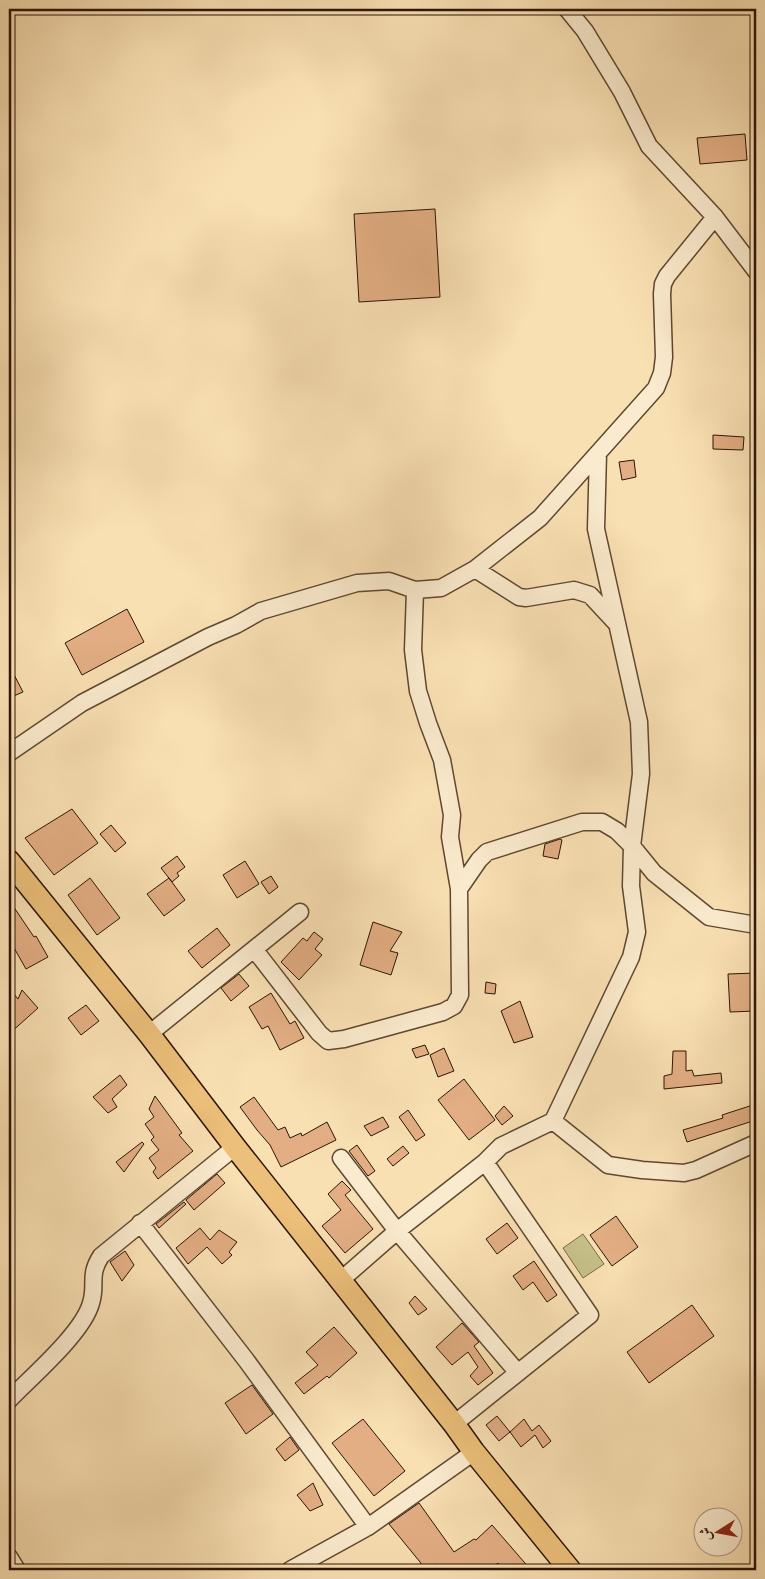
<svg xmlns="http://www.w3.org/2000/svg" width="765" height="1579" font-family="'Gentium Book Plus',Amiri,serif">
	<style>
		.green { fill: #c5c088; stroke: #786a46 }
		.building { fill: #e3ae84; stroke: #2c1505 }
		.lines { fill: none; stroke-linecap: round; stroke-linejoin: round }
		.minor-casing { stroke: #5f4830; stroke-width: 19 }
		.major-casing { stroke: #2c1505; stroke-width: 24 }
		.minor { stroke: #fbebce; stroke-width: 16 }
		.major { stroke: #ecc07a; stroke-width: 21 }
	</style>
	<rect width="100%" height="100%" fill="#f9e0b3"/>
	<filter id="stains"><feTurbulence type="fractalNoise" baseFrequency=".004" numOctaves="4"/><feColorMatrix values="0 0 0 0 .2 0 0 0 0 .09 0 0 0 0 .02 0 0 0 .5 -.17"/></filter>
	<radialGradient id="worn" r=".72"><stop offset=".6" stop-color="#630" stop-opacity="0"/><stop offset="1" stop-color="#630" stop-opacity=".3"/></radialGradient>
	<path class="green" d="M583,1234L604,1264L583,1278L563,1248Z"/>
	<path class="building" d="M745,134L747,160L700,164L697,138Z
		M435,209L440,297L359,302L354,214Z
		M713,435L744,437L743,450L713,449Z
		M634,460L636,477L622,480L619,462Z
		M127,609L144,642L82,675L65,643Z
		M9,665L23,692L9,698Z
		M72,809L98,843L54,875L25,838Z
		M111,825L126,843L115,852L100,834Z
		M560,839L562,840L558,859L543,856L545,844Z
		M177,856L185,867L177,873L179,876L172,882L161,868Z
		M245,861L259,884L237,898L223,875Z
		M271,876L278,887L269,894L261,882Z
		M90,878L120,918L97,935L68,895Z
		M169,878L185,900L164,916L147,894Z
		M9,900L34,937L36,936L48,957L26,969L9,939Z
		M373,922L402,932L390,951L398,953L391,975L360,965Z
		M217,928L230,945L202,968L188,951Z
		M314,932L323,939L315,949L322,955L299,980L281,962L303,938L307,941Z
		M756,973V1011L730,1012L728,974Z
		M239,974L249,986L231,1001L221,988Z
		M486,982L496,984L495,994L485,993Z
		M9,988L18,999L22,990L38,1008L9,1034Z
		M271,993L290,1024L295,1021L304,1038L280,1050L268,1026L262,1029L249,1007Z
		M520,1001L533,1037L514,1043L501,1011Z
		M86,1005L99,1021L81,1035L68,1018Z
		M425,1045L429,1054L416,1058L412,1049Z
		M444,1048L454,1071L438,1077L430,1055Z
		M673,1051H686V1071L692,1070L694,1076L721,1073L722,1083L664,1089V1076L672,1074Z
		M120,1075L127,1085L112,1099L117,1107L108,1113L93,1097Z
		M464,1079L495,1120L469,1140L438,1100Z
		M155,1096L182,1133L179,1135L193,1151L158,1179L153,1172L156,1168L149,1158L159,1150L151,1140L154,1137L145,1124L154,1117L149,1109Z
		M254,1097L278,1130L285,1127L290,1138L301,1133L302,1136L327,1122L336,1140L281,1167L270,1145L257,1130L240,1107Z
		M756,1104V1120L687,1142L683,1130L723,1118L722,1115Z
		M504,1106L513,1116L502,1125L495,1116Z
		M408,1110L425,1135L416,1141L399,1117Z
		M383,1117L389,1127L371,1136L364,1126Z
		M142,1142L144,1144L124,1172L116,1162Z
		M357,1145L375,1171L368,1176L349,1151Z
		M403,1146L409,1153L393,1166L387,1159Z
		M217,1174L225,1183L194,1210L186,1200Z
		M342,1181L351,1190L345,1195L373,1229L345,1253L322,1226L341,1210L328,1194Z
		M184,1202L186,1204L159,1228L156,1224Z
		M616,1216L638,1247L612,1266L590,1235Z
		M507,1223L518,1238L497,1254L486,1239Z
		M200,1228L210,1240L219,1230L237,1242L229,1252L232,1255L222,1264L207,1247L188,1264L176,1248Z
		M125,1251L134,1265L122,1281L110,1262Z
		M534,1261L557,1295L547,1302L533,1282L523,1290L513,1276Z
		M415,1296L427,1309L418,1315L409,1303Z
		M692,1305L714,1336L649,1383L627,1352Z
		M462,1323L479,1342L474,1346L493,1373L478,1385L470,1376L478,1367L468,1352L452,1365L436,1347Z
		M334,1327L357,1353L329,1378L327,1376L304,1394L295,1383L318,1365L306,1352Z
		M252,1385L273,1414L246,1434L225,1403Z
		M497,1416L510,1432L499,1441L486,1425Z
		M363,1419L405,1471L374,1496L332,1443Z
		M524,1419L532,1431L539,1425L551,1441L543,1448L535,1435L521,1447L510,1432Z
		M290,1437L299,1450L285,1461L276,1449Z
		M313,1483L323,1505L310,1511L297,1495Z
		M419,1503L454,1552L474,1539L476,1540L492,1525L531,1570H504L498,1563L489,1570H440L436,1564L425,1570L420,1562L389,1524Z"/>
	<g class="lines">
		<g class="minor-casing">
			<path id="minor" d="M567,9L585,31L622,92L649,146L715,217L756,271
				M475,569L519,597L526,598L574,590L590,595L617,624
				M9,753L82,703L208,637L236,625L261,611L357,583L389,581L415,590L441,588L475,569L540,518L656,388L662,373L664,357L662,294L663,284L667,276L715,217
				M459,889L479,860L487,852L582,822H602L617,831L632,846L654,873L709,917L756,925
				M254,949L319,1033L328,1041L344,1039L443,1012L454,1006L460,995L459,889L450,837L452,815L442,760L428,723L418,691L413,650L415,590
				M149,1034L300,912
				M553,1121L631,957L637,932L631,886L632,846L641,774L639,722L596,529L598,453
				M341,1158L397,1231L518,1373
				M140,1223L246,1360L368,1527
				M341,1280L397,1231L485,1162L501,1146L553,1121L608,1165L642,1170L684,1173L696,1170L756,1143
				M9,1400C31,1377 83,1333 91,1303C97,1284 88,1276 101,1256L235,1147
				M454,1424L590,1315L485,1162
				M9,1557L17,1570
				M290,1570L368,1527L474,1452"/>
		</g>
		<g class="major-casing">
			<path id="major" d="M9,861L149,1034L235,1147L454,1424L474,1452L570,1570"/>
		</g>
		<use href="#minor" class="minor"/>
		<use href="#major" class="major"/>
	</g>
	<rect width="765" height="1579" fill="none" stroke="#f9e0b3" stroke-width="30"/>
	<rect x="10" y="10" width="745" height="1559" fill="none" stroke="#2c1505" stroke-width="2.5"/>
	<rect x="15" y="15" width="735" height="1549" fill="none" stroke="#2c1505"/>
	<g transform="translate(718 1532) rotate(259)"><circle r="24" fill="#fbebce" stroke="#a8957e"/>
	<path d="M0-4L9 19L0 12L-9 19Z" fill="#8f2418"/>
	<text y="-8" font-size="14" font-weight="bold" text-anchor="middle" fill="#2c1505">ش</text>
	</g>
	<rect width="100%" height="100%" filter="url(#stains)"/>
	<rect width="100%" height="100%" fill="url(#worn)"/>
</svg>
